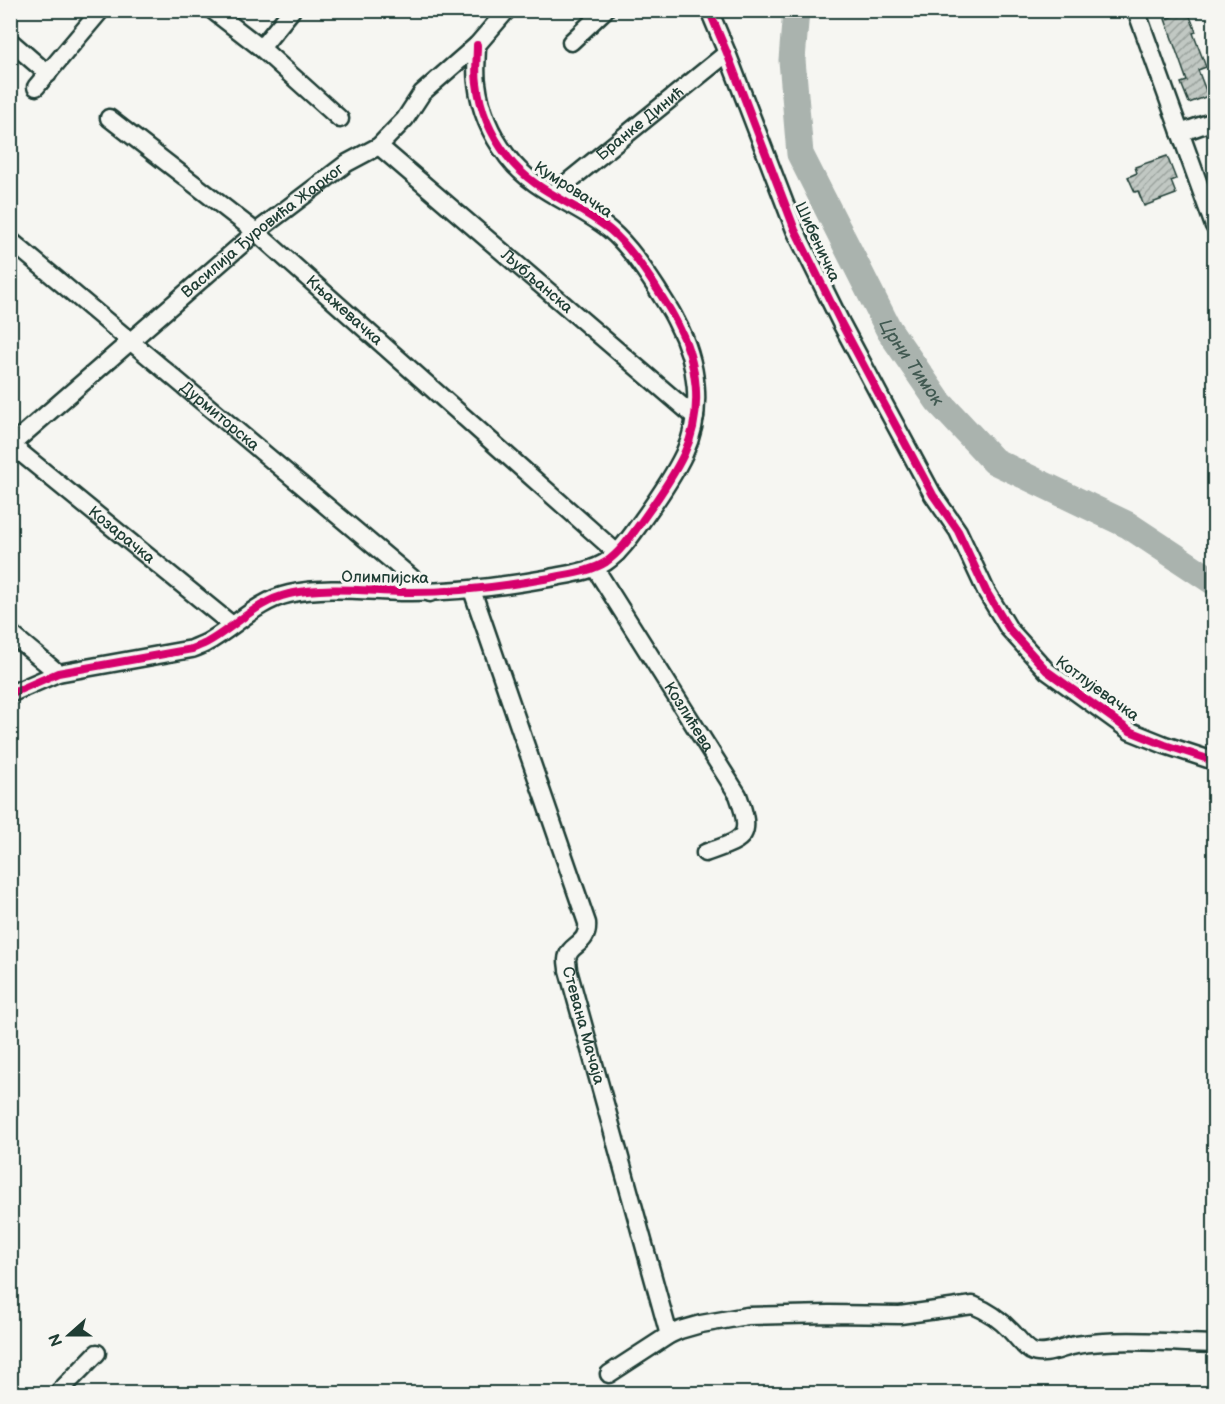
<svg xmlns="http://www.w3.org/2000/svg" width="1225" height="1404" font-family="'Balsamiq Sans',sans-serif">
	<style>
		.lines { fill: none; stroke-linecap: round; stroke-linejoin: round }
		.river { stroke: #aab3ae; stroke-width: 27 }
		.building { fill: url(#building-hatch); stroke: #1f3d34; stroke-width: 1.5 }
		.street-casing { stroke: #1f3d34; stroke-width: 21 }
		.street { stroke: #f6f6f2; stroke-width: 16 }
		.cycleway-casing { stroke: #f6f6f2; stroke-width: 11 }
		.cycleway { stroke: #d6006c; stroke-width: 8 }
		.labels { text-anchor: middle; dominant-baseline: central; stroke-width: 6; stroke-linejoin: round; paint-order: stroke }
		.street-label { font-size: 16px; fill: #1f3d34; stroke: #f6f6f2 }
		.water-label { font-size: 18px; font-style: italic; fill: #425a52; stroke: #f6f6f2 }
	</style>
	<defs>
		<pattern id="building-hatch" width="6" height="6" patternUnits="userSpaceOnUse" patternTransform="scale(1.5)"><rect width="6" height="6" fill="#c1c8c3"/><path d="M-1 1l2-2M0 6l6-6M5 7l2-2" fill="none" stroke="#9ca49f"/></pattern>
	</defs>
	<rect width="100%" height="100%" fill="#f6f6f2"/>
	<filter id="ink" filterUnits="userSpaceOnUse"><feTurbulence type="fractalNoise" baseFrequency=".0167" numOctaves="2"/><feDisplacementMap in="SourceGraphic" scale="12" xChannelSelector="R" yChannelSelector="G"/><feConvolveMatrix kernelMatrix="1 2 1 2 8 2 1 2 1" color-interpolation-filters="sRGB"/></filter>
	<g filter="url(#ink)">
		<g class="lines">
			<path class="river" id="s1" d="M796,10L792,60L800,154L889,330L938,401L994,461L1128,525L1214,582"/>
		</g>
		<path class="building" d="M1188,11L1196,32L1193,33L1206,67L1198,70L1208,96L1189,103L1181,83L1187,81L1165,19Z
			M1167,156L1176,179L1171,181L1176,194L1144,206L1138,191L1135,192L1128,177L1137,173L1135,167Z"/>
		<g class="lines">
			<g class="street-casing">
				<g id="street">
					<path d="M212,10L261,48L340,119"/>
					<path d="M709,10L727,53L795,230L841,323L883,402L933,495L958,531L986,591L1009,629L1047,671L1130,731L1165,745L1214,761"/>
					<path d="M1136,10L1214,226"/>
					<path d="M10,41L48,74"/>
					<path d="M571,42L605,10"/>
					<path d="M261,48L292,10"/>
					<path d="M36,87L101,10"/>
					<path id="s2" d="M109,118L256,232L617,553"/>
					<path d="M1180,133L1214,121"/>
					<path id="s3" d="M379,146L695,417"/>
					<path id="s4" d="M553,194L727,53"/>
					<path id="s5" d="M10,240L430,593"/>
					<path id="s6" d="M10,444L232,625"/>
					<path id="s7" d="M10,446L256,232L347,163L379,146L405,119L422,93L477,45L507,10"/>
					<path id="s8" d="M595,568L738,795C754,839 744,839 705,853"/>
					<path id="s9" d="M472,590L587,923C589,946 568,943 567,960C567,963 568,967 568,970L669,1335"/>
					<path d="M10,633L58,673"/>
					<path d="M10,694L58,673L192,649C197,647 202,645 206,643C234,628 257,601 289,594C325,586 364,591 401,592C451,593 500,587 550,578C568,574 590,572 606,562C622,551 633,533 644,518C659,497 673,477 684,454C704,411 698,362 676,321C671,310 663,299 657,289C644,269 629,246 610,230C577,203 533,192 507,156C491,135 480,109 477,83C475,71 477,58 477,45"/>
					<path d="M609,1374L669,1335L680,1330L701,1324L747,1316L829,1314L900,1315L973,1305C988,1311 1000,1319 1011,1331C1017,1337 1023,1346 1031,1351C1044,1358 1063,1347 1076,1345C1120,1338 1170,1343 1214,1344"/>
					<path d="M57,1394L97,1353"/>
				</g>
			</g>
			<use href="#street" class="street"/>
			<g class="cycleway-casing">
				<path id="cycleway" d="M709,10L727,53L795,230L841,323L883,402L933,495L958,531L986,591L1009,629L1047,671L1130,731L1165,745L1214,761
					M10,694L58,673L192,649C197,647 202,645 206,643C234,628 257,601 289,594C325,586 364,591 401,592C451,593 500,587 550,578C568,574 590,572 606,562C622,551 633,533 644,518C659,497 673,477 684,454C704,411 698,362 676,321C671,310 663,299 657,289C644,269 629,246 610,230C577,203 533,192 507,156C491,135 480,109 477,83C475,71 477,58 477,45"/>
			</g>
			<use href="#cycleway" class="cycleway"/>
		</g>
	</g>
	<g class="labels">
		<g class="street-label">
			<text stroke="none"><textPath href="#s4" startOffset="112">Бранке Динић</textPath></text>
			<text transform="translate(573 190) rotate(33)">Кумровачка</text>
			<text stroke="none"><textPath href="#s7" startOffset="332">Василија Ђуровића Жарког</textPath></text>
			<text transform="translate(817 242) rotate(65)">Шибеничка</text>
			<text stroke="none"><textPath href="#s3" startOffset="208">Љубљанска</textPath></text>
			<text stroke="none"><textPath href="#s2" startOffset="304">Књажевачка</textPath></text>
			<text stroke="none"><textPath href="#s5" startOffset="274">Дурмиторска</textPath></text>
			<text stroke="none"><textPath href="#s6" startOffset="144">Козарачка</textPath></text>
			<text transform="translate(385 578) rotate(1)">Олимпијска</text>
			<text transform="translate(1097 689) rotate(36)">Котлујевачка</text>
			<text stroke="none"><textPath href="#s8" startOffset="176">Козлићева</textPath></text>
			<text stroke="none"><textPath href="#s9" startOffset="464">Стевана Мачаја</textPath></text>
		</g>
		<g class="water-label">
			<text stroke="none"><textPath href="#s1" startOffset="381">Црни Тимок</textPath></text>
		</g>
	</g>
	<rect width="1225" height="1404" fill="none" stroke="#f6f6f2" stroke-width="36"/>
	<rect x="18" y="18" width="1189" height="1368" fill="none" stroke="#1f3d34" stroke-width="2" filter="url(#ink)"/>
	<g transform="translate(69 1335) rotate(249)" stroke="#f6f6f2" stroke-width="4.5" paint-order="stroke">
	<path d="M0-4.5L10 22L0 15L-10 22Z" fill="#1f3d34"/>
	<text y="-9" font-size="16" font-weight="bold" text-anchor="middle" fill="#1f3d34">N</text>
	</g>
</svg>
